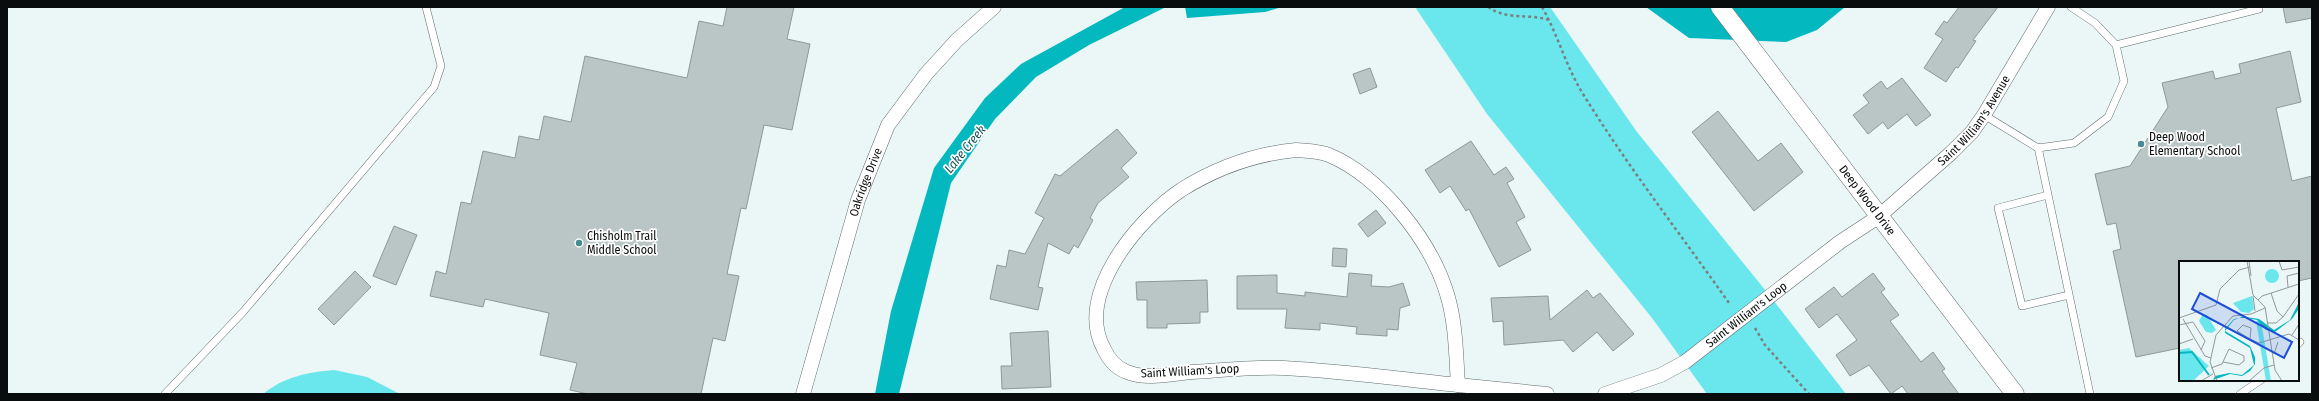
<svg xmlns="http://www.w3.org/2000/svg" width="2319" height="401" font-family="'Fira Sans Condensed',sans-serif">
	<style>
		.green { fill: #6ae7ed }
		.water { fill: #04b8bf }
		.building { fill: #bac5c5; stroke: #8e9898 }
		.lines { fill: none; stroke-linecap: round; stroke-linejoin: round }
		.service-casing { stroke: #626c6c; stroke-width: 8 }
		.minor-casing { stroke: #626c6c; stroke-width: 15 }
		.tertiary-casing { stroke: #626c6c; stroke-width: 19 }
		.path { stroke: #798081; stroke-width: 2.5; stroke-dasharray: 3 3; stroke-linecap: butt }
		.service { stroke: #fff; stroke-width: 7 }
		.minor { stroke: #fff; stroke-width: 14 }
		.tertiary { stroke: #fff; stroke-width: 18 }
		.poi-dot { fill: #458d91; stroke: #fff; stroke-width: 1.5 }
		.labels { text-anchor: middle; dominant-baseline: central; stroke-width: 3.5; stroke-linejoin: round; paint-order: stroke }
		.street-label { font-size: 12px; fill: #0a0d0d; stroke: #fff }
		.poi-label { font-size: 12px; fill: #0a0d0d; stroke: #fff; text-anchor: start }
		.water-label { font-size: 13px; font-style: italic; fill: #185457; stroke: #fff }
		.inset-river { fill: none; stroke: #04b8bf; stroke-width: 2 }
		.inset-road { fill: none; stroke: #919999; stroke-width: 1 }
		.view { fill: #1d4ed8; fill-opacity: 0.15; stroke: #1d4ed8; stroke-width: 2 }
		.inset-edge { fill: none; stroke: #0a0d0d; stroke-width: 2 }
	</style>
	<rect width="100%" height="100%" fill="#ebf6f7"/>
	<path class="green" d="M1415,7H1550L1637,132L1770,296L1846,394H1707L1652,318L1487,114Z
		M334,370L367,377L400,394H263C284,377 308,372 334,370Z"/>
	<path class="water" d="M1125,7H1166L1089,45L1036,77L995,119L951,183L899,394H875L891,311L934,168L985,98L1021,64Z
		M1185,7H1282L1265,12L1187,18Z
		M1646,7H1845L1817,30L1786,42L1689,38Z"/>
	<path class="building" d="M727,7H794L787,39L810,44L792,130L764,125L746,209L741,208L727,274L739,276L725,341L713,338L701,394H588L570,390L577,363L540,355L549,313L485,299L483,307L430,296L436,271L446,274L461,202L471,204L483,151L515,158L519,136L539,140L544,116L571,122L585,56L687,78L699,21L723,26Z
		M1959,7H1998L1973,40L1976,41L1958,68L1956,67L1946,82L1924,68L1943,39L1935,34L1944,21L1947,23Z
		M2283,7H2312V18L2286,23Z
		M2290,51L2301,102L2276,108L2292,181L2312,176V278L2298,281V262H2180V348L2136,357L2113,251L2121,249L2116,223L2107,225L2095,174L2130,166L2168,107L2162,83L2213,71L2215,79L2241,73L2239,64Z
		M1370,68L1377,87L1360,94L1353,74Z
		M1902,78L1931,115L1916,126L1907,114L1888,129L1883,122L1868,134L1853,115L1869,103L1863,95L1881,81L1887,89Z
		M1718,111L1758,161L1781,143L1803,172L1754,211L1692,132Z
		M1117,129L1137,153L1121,168L1129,177L1098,203L1090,218L1093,220L1078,248L1074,245L1069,254L1048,243L1038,287L1043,288L1038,310L990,299L997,265L1006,267L1009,250L1025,254L1044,218L1035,213L1055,174L1060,176Z
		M1471,141L1494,175L1506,167L1514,179L1507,183L1525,217L1516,222L1531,250L1499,267L1469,209L1466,211L1450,186L1440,193L1425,170Z
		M1376,210L1386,223L1368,237L1358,224Z
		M394,226L417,235L396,285L373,276Z
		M1333,248L1347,249L1346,267L1332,266Z
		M355,271L371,287L334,325L318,309Z
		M1349,273L1372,275L1371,286L1389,287L1403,283L1410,305L1400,308L1398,330L1387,329V336L1356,334L1357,327L1320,323V330L1285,328L1287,309H1237V276L1277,275V293L1305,296V292L1347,297Z
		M1873,273L1885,289L1881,292L1899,315L1890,321L1921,362L1933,352L1945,369L1942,371L1959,394H1908L1902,386L1891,394L1869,365L1850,376L1836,355L1857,340L1837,314L1819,328L1805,309L1834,287L1842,297Z
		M1207,280L1208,312H1200V323L1167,324V328H1147V300H1137L1136,282Z
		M1587,290L1593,298L1600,293L1634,334L1613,351L1597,332L1573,352L1563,340L1504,345L1503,321L1493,322L1491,298L1548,296L1550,320Z
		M1048,331L1051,387L1002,389L1001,366H1012L1010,333Z"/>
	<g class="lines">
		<g class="service-casing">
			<path id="service" d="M2116,45L2259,9
				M1984,115L2038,148L2074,143L2108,117L2124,81L2116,45L2095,23L2071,7
				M2038,147L2090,394
				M2048,195L1998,208L2022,306L2069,295
				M2298,344L2300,342
				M165,394L243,312L434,87L441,66L426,7
				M2240,394L2261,380"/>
		</g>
		<g class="minor-casing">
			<g id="minor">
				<path d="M1296,150C1307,151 1319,151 1329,155C1381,177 1431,241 1447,294C1456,323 1456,355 1458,385C1400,379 1342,371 1284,368C1253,367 1223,370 1192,372C1171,374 1147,380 1127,372C1116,368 1109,360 1104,349C1074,295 1138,219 1181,190C1216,168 1255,154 1296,150Z"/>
				<path d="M1458,385L1547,394"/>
				<path id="s1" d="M803,394L858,200L888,125L926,74L957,40L994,7"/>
				<path id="s2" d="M1605,394L1661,375L1685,362L1840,242L1878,217L1951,153L1972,132L1984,115L2048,7"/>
			</g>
		</g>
		<g class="tertiary-casing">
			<g id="tertiary">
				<path id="s3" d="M1720,7L2015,394"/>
			</g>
		</g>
		<path class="path" d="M1488,7C1509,21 1527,13 1549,20
			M1542,7C1557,33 1565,63 1580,89C1625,163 1679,232 1729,303
			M1755,328L1765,345L1809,394"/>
		<use href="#service" class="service"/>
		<use href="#minor" class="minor"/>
		<use href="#tertiary" class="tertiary"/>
	</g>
	<g class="poi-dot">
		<circle cx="2141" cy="144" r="4"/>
		<circle cx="579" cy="243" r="4"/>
	</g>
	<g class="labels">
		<g class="street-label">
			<text stroke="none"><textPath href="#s2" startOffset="465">Saint William's Avenue</textPath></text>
			<text stroke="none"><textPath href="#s1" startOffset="221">Oakridge Drive</textPath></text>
			<text stroke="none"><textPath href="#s3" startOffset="243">Deep Wood Drive</textPath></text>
			<text stroke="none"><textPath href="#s2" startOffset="164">Saint William's Loop</textPath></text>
			<text transform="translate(1190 371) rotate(-3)">Saint William's Loop</text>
		</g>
		<g class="poi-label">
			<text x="2149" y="137">Deep Wood<tspan x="2149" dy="14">Elementary School</tspan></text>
			<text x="587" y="236">Chisholm Trail<tspan x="587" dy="14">Middle School</tspan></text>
		</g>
		<g class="water-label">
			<text transform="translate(965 149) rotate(-51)">Lake Creek</text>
		</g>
	</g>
	<g transform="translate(2179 261)">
		<rect width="120" height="120" fill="#ebf6f7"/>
		<path d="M86 15a7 7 0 1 1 14 0a7 7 0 1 1-14 0ZM73,35L75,48L70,52L62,51L54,42ZM24,53L28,54L37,69L33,72L27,71L20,60ZM77,60H82L92,120H87ZM10,87L30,105L16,118V120H0V89Z" fill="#6ae7ed"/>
		<path d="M120,41L119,49L113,58L96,71L87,69L78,59L63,56L55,59L46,70L71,85L76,96V103L71,110L63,115L51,113L34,119L36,115L50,112L63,114L75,104L71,87L46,72V68L55,58L67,56L80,58L95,69L111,59Z" fill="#04b8bf"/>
		<path class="inset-river" d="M0,92L13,91L30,114"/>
		<path class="inset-road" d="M68,0L74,34L86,46L96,109L103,120M70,0L72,15M100,0L103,9L120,6M109,26L108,15L120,12M92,32L98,50L104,56M74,35L76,50M79,39L83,35L120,23M0,57L37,44L41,28L60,9L71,6M4,58L26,95L32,97M88,62H97L104,56L120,33M0,64L14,61L26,80L22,89M64,64L72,67L71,78L58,70ZM113,74L120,63M71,78L80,82L110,73L120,79M0,83L14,78M95,93L99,81M32,107L43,103L50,88L65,95V100L60,104L44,101M22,120L34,113M38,120L31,101L37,74L54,55L72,53L86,47M70,120L85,107L95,104"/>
		<path class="view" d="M21,32L113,81L105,97L13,48Z"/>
		<rect width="120" height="120" class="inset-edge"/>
	</g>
	<rect width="2319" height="401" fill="none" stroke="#0a0d0d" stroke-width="16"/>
</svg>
